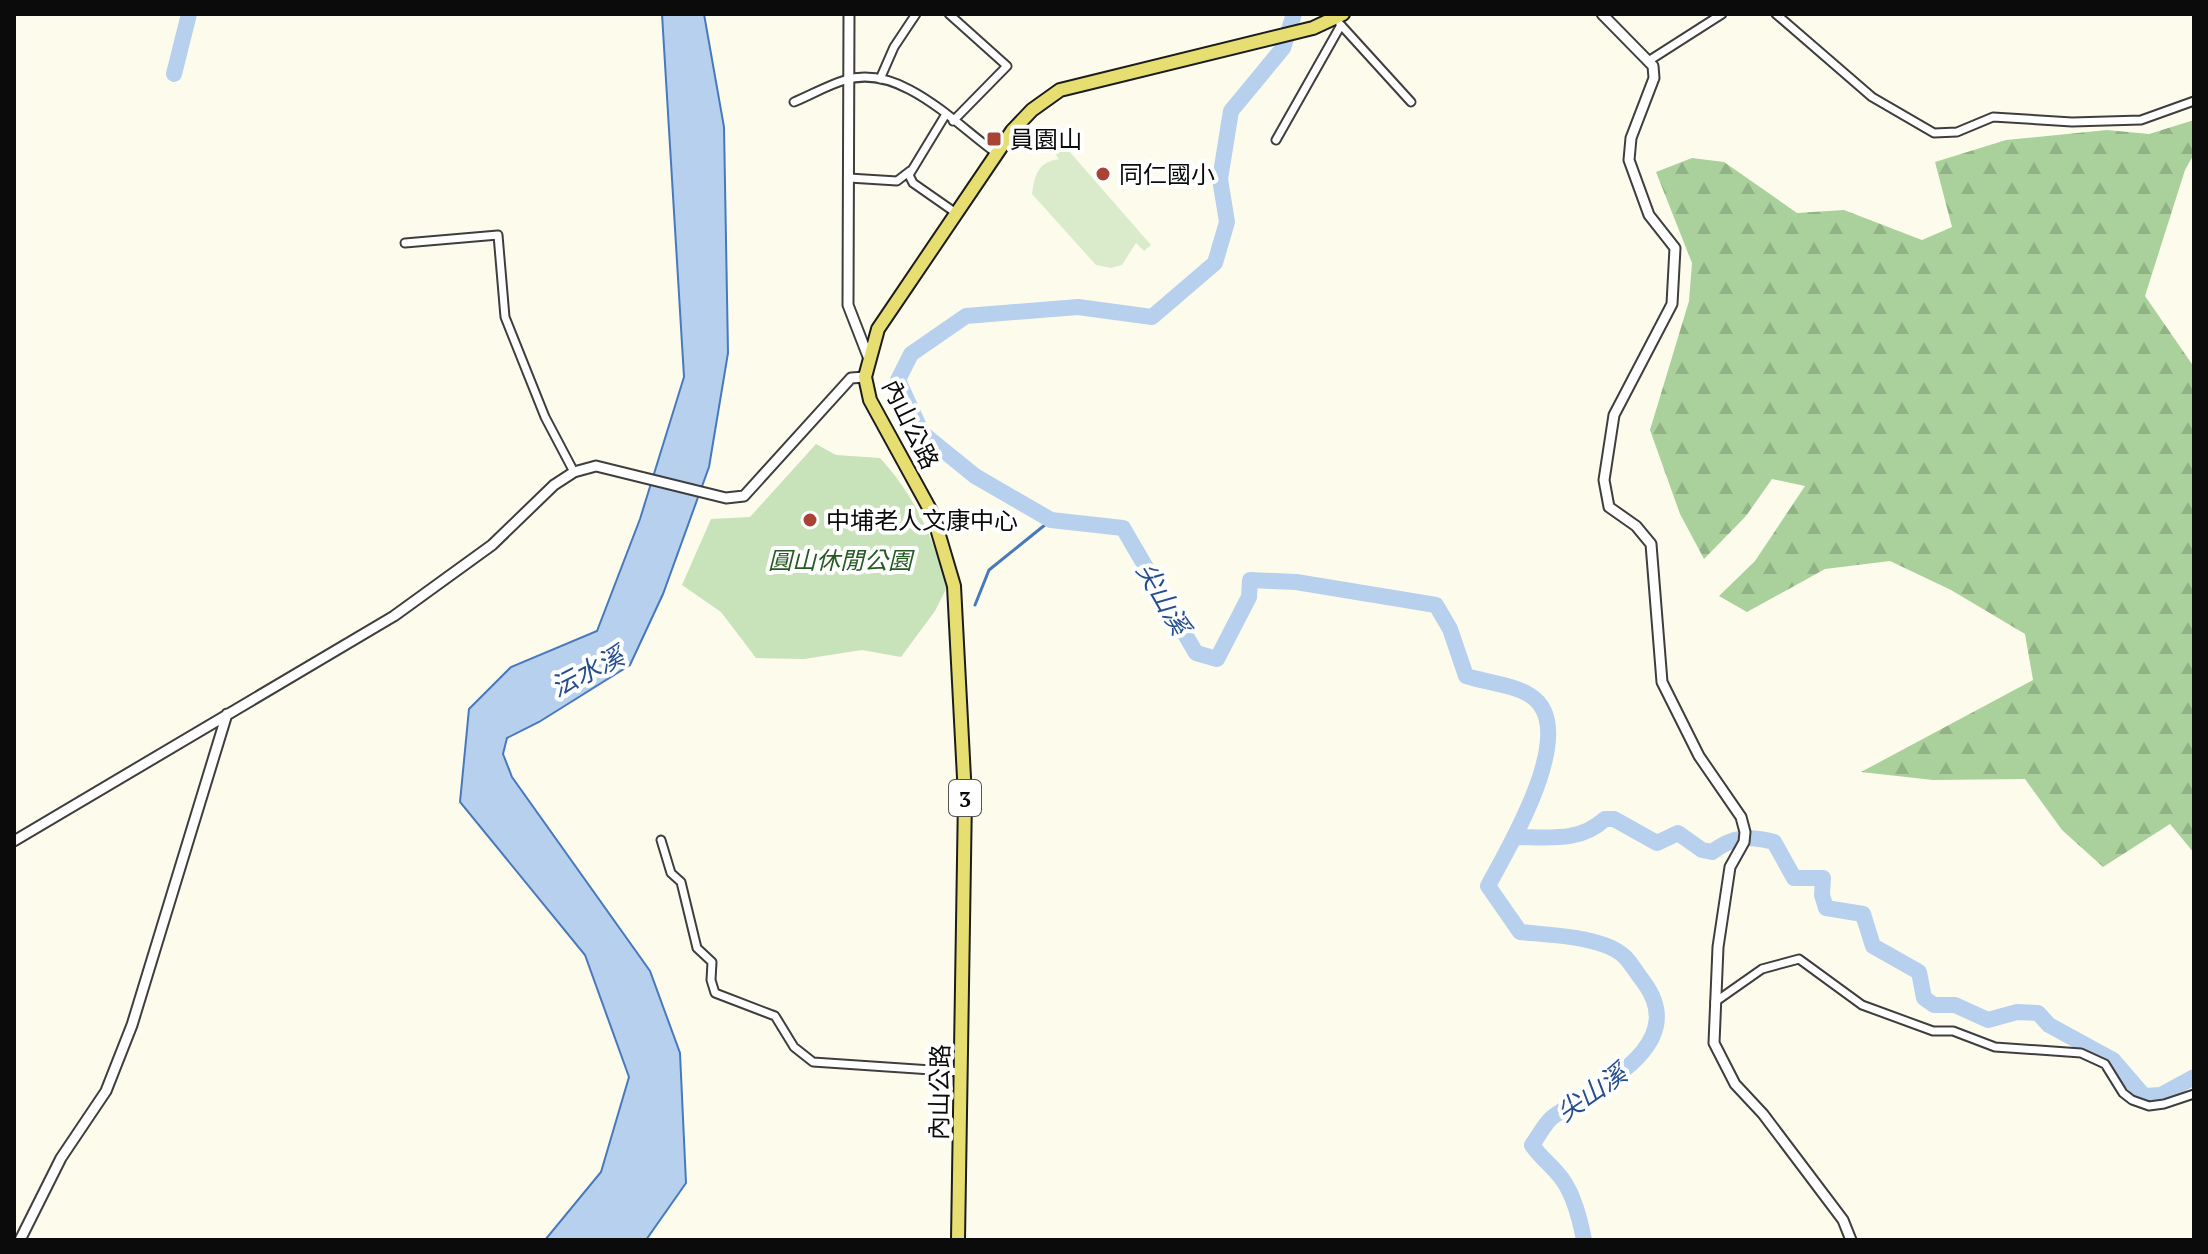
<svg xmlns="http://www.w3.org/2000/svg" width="2208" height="1254" font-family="'PT Serif','Noto Sans TC',serif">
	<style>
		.forest { fill: url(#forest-firs) }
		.park { fill: #c8e2ba }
		.pitch { fill: #daebcb }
		.water { fill: #b7d0ee; stroke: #4779bc; stroke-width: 2 }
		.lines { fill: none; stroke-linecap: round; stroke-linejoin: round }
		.stream { stroke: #4779bc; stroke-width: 3 }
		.river { stroke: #b7d0ee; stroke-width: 16 }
		.minor-casing { stroke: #3e3e3e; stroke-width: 11 }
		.tertiary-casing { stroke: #3e3e3e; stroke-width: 13 }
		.primary-casing { stroke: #1c1c1c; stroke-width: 16 }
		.minor { stroke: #fff; stroke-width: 7 }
		.tertiary { stroke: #fff; stroke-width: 9 }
		.primary { stroke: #e7de71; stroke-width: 12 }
		.poi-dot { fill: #a94335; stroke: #fff; stroke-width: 3 }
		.labels { text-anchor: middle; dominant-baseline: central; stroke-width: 8; stroke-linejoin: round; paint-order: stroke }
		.shield { fill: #fff; stroke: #545454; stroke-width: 2 }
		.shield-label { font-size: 22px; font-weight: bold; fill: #0b0b0b }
		.poi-label { font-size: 24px; fill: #0b0b0b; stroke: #fff; text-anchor: start }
		.street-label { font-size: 24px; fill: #0b0b0b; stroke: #fff }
		.park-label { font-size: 24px; font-style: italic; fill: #265a24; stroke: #fff }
		.water-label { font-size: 26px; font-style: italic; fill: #254e8d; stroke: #fff }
	</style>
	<defs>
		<pattern id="forest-firs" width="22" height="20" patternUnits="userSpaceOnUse" patternTransform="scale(2)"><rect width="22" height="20" fill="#aad19b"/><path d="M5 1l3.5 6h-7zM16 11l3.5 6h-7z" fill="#91b284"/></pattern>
	</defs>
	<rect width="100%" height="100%" fill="#fdfcec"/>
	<path class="forest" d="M2194,120V154L2185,170L2145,296L2194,367V853L2170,824L2103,867L2062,830L2025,779L1933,780L1861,772L2033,680L2025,634L1951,590L1890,561L1825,569L1747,612L1719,596L1755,561L1805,486L1772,479L1746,516L1704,559L1680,514L1650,430L1689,301L1692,263L1656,172L1692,158L1724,162L1797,213L1844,210L1922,240L1952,227L1935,162L2006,140L2107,130L2149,134Z"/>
	<path class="park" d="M816,444L836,455L880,458C915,496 934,539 947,587L935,611L901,657L862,650L804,659L756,658L721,612L682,585L711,519L750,517Z"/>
	<path class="pitch" d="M1062,143L1151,245L1144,251L1136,243L1122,265L1111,268L1096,265L1032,194C1035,174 1038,162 1059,159L1053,151Z"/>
	<path class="water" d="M662,14H704L724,127L728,353L709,467L663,594L630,665L539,722L507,738L503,754L512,777L650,971L680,1053L686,1183L646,1240H545L601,1172L629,1077L585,955L460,802L469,709L511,667L597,631L640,519L684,377Z"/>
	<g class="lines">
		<path class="stream" d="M975,605L989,570L1051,520"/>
		<path class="river" d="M1294,14L1283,48L1231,111L1220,179L1227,222L1215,263L1152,317L1078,307L966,316L911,354L898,380L922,433L975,476L1051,520L1123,528L1196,653L1217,659L1249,597L1250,580L1296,582L1436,605L1450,629L1466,676C1485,682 1515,685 1531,696C1581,729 1508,848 1488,886L1520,932C1548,935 1604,936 1625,957C1632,964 1637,974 1643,981C1692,1046 1598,1086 1554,1116C1545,1122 1539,1136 1532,1145C1540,1157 1549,1163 1558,1174C1573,1190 1580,1219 1584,1240
			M174,74L189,14
			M1514,837C1548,837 1579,843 1605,819H1614L1657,843L1678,833L1702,850L1712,852C1732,837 1749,835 1774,842L1794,878H1823L1822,895L1826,908L1863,914L1873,946L1919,972L1924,998L1934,1005H1955L1988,1020L2017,1012L2038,1013L2049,1025L2113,1060L2144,1096L2161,1095L2194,1077"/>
		<g class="minor-casing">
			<path id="minor" d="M949,14L1007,66L953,121
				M1776,14L1872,97L1934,133L1957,132L1993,117L2072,122L2141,120L2194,101
				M1340,24L1411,102
				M1650,60L1722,14
				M880,79L894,47L916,14
				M794,102C811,95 828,85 845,80C901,63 955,124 996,153
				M946,114L909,175L913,183L956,213
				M1276,140L1341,25
				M849,178L897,181L910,171
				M405,243L498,235L505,317L545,417L574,472
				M661,840L671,873L681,882L697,948L712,962L711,980L715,993L775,1016L794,1047L813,1062L961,1072
				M1715,1002L1762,969L1799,959L1862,1005L1933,1031H1953L1995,1047L2081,1053L2105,1064L2123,1093L2132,1100L2149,1106L2164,1104L2194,1094"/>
		</g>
		<g class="tertiary-casing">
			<path id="tertiary" d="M849,14L848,305L869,359
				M1602,14L1653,66L1654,78L1631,138L1629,160L1649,215L1675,248L1672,304L1614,415L1604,480L1609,507L1636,526L1651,544L1662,682L1699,756L1741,817L1745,832L1744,842L1730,867L1718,947L1714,1043L1735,1084L1763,1114L1843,1220L1851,1240
				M14,841L394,616L492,545L554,485L574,472L596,466L726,498L744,496L851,378L865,377
				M20,1240L61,1158L106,1091L132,1025L227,714"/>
		</g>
		<g class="primary-casing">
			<path id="primary" d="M958,1240L965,797L954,586L933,515L870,400L865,377L878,329L1012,131L1032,110L1060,90L1313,28L1343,14"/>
		</g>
		<use href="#minor" class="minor"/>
		<use href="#tertiary" class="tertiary"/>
		<use href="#primary" class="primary"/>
	</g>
	<g class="poi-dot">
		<rect x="986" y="131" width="16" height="16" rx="4"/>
		<circle cx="1103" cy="174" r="8"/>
		<circle cx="810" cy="520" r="8"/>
	</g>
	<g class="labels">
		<rect class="shield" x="949" y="780" width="32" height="36" rx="6"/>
		<g class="shield-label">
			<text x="965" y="798">3</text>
		</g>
		<g class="poi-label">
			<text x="1010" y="139">員園山</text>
			<text x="1119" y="174">同仁國小</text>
			<text x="826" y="520">中埔老人文康中心</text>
		</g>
		<g class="street-label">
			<text transform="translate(911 424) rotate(64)">內山公路</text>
			<text transform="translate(939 1092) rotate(-89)">內山公路</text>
		</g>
		<g class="park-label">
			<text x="840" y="560">圓山休閒公園</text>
		</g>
		<g class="water-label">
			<text transform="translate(1164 598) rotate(60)">尖山溪</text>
			<text transform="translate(587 671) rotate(-27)">沄水溪</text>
			<text transform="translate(1591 1092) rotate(-35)">尖山溪</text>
		</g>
	</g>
	<rect width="2208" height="1254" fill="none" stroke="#0b0b0b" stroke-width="32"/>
</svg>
